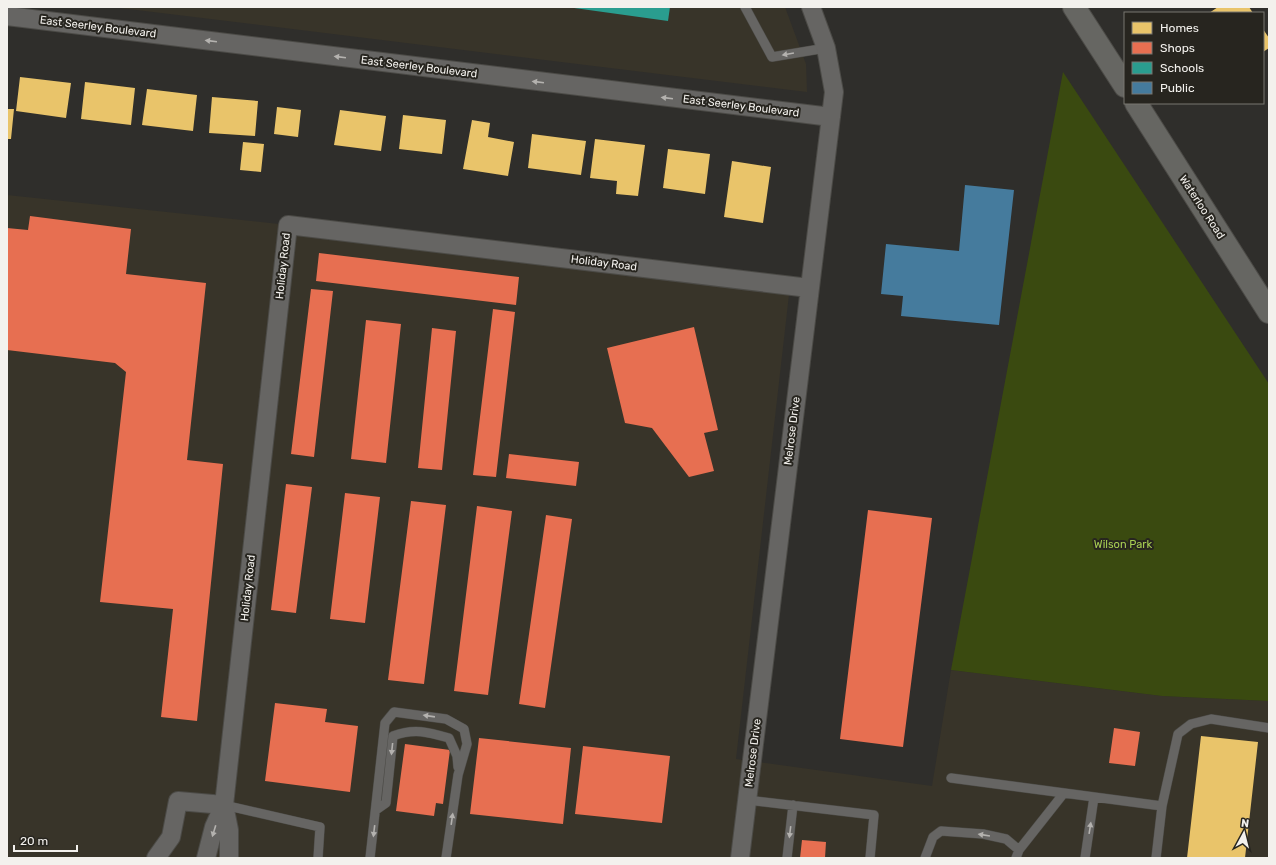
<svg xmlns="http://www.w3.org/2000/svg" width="1276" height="865" font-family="Rubik,sans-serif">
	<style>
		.built { fill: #383429 }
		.green { fill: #3a4a10 }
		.homes { fill: #e9c46a }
		.shops { fill: #e76f51 }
		.schools { fill: #2a9d8f }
		.public { fill: #457b9d }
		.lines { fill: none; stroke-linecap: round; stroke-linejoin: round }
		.lane-casing { stroke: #4c4b47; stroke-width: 10 }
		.street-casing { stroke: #4c4b47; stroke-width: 20 }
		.secondary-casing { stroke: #4c4b47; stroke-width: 24 }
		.lane { stroke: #666563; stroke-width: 9 }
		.street { stroke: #666563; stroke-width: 18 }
		.secondary { stroke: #666662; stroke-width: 22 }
		.oneway { fill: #b4b2af }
		.labels { text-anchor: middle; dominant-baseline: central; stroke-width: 4; stroke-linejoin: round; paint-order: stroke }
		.street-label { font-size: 11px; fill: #f3f1ed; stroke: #27251f }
		.park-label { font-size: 11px; fill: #a8cf52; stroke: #27251f }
	</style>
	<rect width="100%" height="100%" fill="#2f2e2b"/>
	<path class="built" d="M112,7H785L806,64L807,92Z
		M7,195L288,225L790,286L736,759L932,786L951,670L1162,696L1269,701V858H7Z"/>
	<path class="green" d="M1063,72L1269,384V701L1162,696L951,670Z"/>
	<path class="homes" d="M1218,7H1249L1253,13H1209Z
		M1263,29L1269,38V48L1263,52Z
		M20,77L71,83L66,118L16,111Z
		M85,82L135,88L131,125L81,119Z
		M147,89L197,95L193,131L142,125Z
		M212,97L258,101L255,136L209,133Z
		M277,107L301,110L298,137L274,134Z
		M7,109H14L11,139H7Z
		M340,110L386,116L381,151L334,145Z
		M403,115L446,120L442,154L399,149Z
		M472,120L490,123L488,137L514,142L508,176L463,169Z
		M532,134L586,141L581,175L528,168Z
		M595,139L645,145L638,196L616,194L617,181L590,178Z
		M243,142L264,144L261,172L240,170Z
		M668,149L710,154L705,194L663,188Z
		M732,161L771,167L763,223L724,217Z
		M1201,736L1258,742L1245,858H1187Z"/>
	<path class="shops" d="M30,216L131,229L126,274L206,283L187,460L223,464L197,721L161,717L173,609L100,602L126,372L115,363L7,350V228L28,230Z
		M319,253L519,277L516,305L316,281Z
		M311,289L333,291L314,457L291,454Z
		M493,309L515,312L496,477L473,475Z
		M366,320L401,324L386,463L351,459Z
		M694,327L718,430L704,433L714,471L689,477L652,428L625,423L607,348Z
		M432,328L456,331L442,470L418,468Z
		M509,454L579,462L576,486L506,478Z
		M286,484L312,487L296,613L271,610Z
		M345,493L380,497L365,623L330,619Z
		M411,501L446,505L424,684L388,680Z
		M477,506L512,511L488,695L454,691Z
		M868,510L932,518L903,747L840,739Z
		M546,515L572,519L545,708L519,704Z
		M275,703L327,709L325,722L358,726L350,792L265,781Z
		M1114,728L1140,732L1135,766L1109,763Z
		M479,738L571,748L563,824L470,814Z
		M405,744L450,750L443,804L436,803L434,816L396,811Z
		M583,746L670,756L662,823L575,814Z
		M802,840L826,842L825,858H800Z"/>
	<path class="schools" d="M567,7H670L668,21Z"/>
	<path class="public" d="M965,185L1014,190L999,325L901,316L903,296L881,294L886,244L959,251Z"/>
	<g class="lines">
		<g class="lane-casing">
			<path id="lane" d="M745,7L772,57L826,48
				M951,778L1162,806L1156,858
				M747,800L874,815L870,858
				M224,805L320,827L318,858
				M1162,806L1178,734L1191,724L1211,719L1269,728
				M376,810L386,803L393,736C414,728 428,732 449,738L457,756L458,767
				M370,858L385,723L394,712L446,719L464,729L467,744L458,775L446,858
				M787,858L793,805
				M925,858L933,837L941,831L983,834L1006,839L1019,850
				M1016,858L1019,850L1064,793
				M1085,858L1094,797"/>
		</g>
		<g class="street-casing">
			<path id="street" d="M7,16L831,117
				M224,805L229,830V858
				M156,858L171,837L178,801L224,805
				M206,858L214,827L224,805L288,225L809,288
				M740,858L834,92L826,48L811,7"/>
		</g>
		<g class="secondary-casing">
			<path id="secondary" d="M1074,7L1125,86
				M1136,103L1269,312"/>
		</g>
		<use href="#lane" class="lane"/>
		<use href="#street" class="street"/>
		<use href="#secondary" class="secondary"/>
	</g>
	<defs><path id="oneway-solid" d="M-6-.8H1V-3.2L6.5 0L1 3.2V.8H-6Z"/></defs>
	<g class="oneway">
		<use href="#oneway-solid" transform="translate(211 41) rotate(-173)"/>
		<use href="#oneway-solid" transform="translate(788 54) rotate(170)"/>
		<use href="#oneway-solid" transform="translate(340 57) rotate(-173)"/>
		<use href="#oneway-solid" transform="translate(538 82) rotate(-173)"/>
		<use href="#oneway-solid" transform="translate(667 98) rotate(-173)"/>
		<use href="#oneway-solid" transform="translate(429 716) rotate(-172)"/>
		<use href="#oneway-solid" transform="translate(392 749) rotate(96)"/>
		<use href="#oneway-solid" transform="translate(452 819) rotate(-82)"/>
		<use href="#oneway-solid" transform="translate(1090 828) rotate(-81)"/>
		<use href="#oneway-solid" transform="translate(214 831) rotate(107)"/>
		<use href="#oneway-solid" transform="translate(374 831) rotate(97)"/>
		<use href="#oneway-solid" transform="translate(790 832) rotate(97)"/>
		<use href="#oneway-solid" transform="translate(984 835) rotate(-171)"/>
	</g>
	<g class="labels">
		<g class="street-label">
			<text transform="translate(98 27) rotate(7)">East Seerley Boulevard</text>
			<text transform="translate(419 67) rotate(7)">East Seerley Boulevard</text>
			<text transform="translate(741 106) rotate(7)">East Seerley Boulevard</text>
			<text transform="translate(1202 207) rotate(57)">Waterloo Road</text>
			<text transform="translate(604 263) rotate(7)">Holiday Road</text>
			<text transform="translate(283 266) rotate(-84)">Holiday Road</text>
			<text transform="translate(792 431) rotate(-83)">Melrose Drive</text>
			<text transform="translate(248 588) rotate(-84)">Holiday Road</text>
			<text transform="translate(753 753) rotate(-83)">Melrose Drive</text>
		</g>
		<g class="park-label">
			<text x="1123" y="544">Wilson Park</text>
		</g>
	</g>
	<rect width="1276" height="865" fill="none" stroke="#f3f1ed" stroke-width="16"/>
	<rect x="1124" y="12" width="140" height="92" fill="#27251f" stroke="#797771"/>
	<rect x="1132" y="22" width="20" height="12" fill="#e9c46a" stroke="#797771"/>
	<text x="1160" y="32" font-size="12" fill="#f3f1ed">Homes</text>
	<rect x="1132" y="42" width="20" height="12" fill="#e76f51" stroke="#797771"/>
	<text x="1160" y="52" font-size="12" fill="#f3f1ed">Shops</text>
	<rect x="1132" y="62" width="20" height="12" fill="#2a9d8f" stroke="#797771"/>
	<text x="1160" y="72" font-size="12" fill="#f3f1ed">Schools</text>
	<rect x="1132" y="82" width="20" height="12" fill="#457b9d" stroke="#797771"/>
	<text x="1160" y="92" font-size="12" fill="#f3f1ed">Public</text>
	<g transform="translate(1244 833) rotate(7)" stroke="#27251f" stroke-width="3" paint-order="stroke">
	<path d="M0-3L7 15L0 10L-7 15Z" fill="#f3f1ed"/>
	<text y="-6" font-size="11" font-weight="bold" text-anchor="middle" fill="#f3f1ed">N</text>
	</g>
	<path d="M14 845v6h63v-6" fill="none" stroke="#f3f1ed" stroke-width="2"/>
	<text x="20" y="845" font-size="12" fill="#f3f1ed" stroke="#27251f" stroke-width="3" paint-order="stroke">20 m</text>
</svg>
